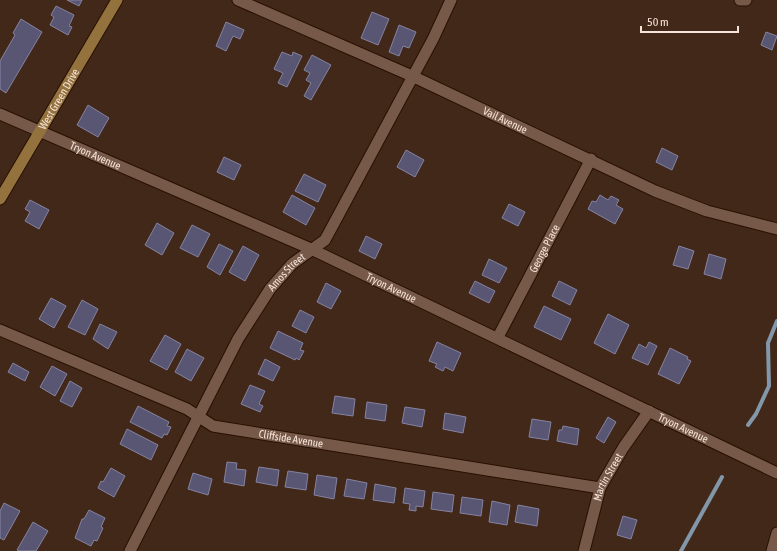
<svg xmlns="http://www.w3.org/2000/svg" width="777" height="551" font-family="'Asap Condensed',sans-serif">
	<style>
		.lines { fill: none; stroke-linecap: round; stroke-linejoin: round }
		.stream { stroke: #8397aa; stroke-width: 4 }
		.building { fill: #595674; stroke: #8583a2 }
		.minor-casing { stroke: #281002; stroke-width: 13 }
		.secondary-casing { stroke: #281002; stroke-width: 13 }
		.minor { stroke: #765948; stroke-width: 11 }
		.secondary { stroke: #93723e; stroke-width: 11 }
		.labels { text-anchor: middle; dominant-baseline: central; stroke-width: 3.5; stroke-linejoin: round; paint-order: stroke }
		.street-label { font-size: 11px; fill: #f6e4da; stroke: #422818 }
	</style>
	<rect width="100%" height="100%" fill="#422818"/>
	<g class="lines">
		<path class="stream" d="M748,425L756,414L769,386L768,343L777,321
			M681,551L722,477"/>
	</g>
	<path class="building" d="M67,0H82L79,6Z
		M56,6L74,15L69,26L72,27L68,35L50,25L54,17L51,15Z
		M372,12L389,19L378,45L361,38Z
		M21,19L42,32L6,93L0,89V61L15,35L13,33Z
		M226,22L244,30L240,39L233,36L226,51L216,46Z
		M399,25L416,32L409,48L403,46L399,56L389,52Z
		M766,32L777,36L772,50L761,45Z
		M282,52L292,56L293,52L302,56L287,87L278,83L283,73L274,69Z
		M312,55L331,65L311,100L304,96L311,83L306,80L310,73L304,70Z
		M88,105L109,118L98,137L77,125Z
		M662,148L678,156L672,170L656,162Z
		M406,150L424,160L415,177L397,167Z
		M224,157L241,165L234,180L217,172Z
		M304,174L326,185L318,202L295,191Z
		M292,195L315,208L306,225L283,212Z
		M600,195L608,200L611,196L619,200L616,205L623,209L615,224L588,209L592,201L596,202Z
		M30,200L49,210L39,229L25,221L30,212L25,209Z
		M509,204L525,212L518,226L502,218Z
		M157,223L174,233L162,255L145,245Z
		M192,225L210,234L198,257L180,248Z
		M366,236L382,244L375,259L359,251Z
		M219,244L233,251L220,275L207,267Z
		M243,246L259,255L245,281L229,272Z
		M679,246L694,251L688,269L673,265Z
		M709,254L726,259L721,279L704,274Z
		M489,259L507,268L499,283L482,275Z
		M475,281L495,291L489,303L469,293Z
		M559,281L577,290L570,305L552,296Z
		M326,283L341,291L331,309L317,302Z
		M51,298L66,306L54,328L39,319Z
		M82,300L98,309L85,335L68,327Z
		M544,306L571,319L561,340L534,327Z
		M300,310L314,317L306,333L292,326Z
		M608,314L629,325L615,354L594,343Z
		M100,324L117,332L108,349L93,339Z
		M278,331L303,343L300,350L304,351L299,360L296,358L295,360L270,348Z
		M165,335L181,344L167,370L150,361Z
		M437,342L461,353L453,371L445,367L443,371L435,367L437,364L429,361Z
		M649,342L657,346L648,365L632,358L639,344L646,348Z
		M670,348L688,357L687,359L691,361L679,384L658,374Z
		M187,349L204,358L191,381L175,372Z
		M265,359L280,367L273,381L258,374Z
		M13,363L29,372L25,381L8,372Z
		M52,366L67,374L55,396L40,387Z
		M70,381L82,388L72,407L60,401Z
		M250,385L265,391L259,404L263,406L260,412L241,404Z
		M335,396L355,399L353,416L332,413Z
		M367,402L387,405L385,421L365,418Z
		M138,406L169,422L167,426L171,427L167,435L164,434L162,438L130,422Z
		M405,407L425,410L422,427L402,423Z
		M445,413L466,417L463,433L443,429Z
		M608,417L616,422L604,443L596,438Z
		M532,419L551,422L548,440L529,437Z
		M563,426L579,429L577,445L557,441L559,430H562Z
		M127,429L158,445L151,460L120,444Z
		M227,462L237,463L236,469L246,470L244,486L224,482Z
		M259,467L279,470L277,486L256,482Z
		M111,468L125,476L114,497L98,488L101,481L103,482Z
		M288,471L308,474L306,490L285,487Z
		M193,473L212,479L208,495L188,489Z
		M317,475L337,478L334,499L314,495Z
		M347,479L367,483L364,499L344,496Z
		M375,484L396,488L394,503L373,500Z
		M405,488L425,491L423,507L416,506V511L409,510L410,504L403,503Z
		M433,492L454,495L452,512L431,509Z
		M462,497L483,500L481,516L460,513Z
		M492,501L510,505L507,525L489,522Z
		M4,503L20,511L4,540L0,538V511Z
		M518,505L539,509L537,526L515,522Z
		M89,510L105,518L101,527L103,528L97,541L94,540L91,546L75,538L82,519H84Z
		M623,516L637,520L631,539L617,535Z
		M33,522L48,531L36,551H19L17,550Z"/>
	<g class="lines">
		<g class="minor-casing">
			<g id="minor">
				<path id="s1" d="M238,0L412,76L655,191L707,211L777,229"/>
				<path d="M740,0H746"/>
				<path id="s2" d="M0,114L311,249L777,473"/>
				<path id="s3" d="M0,330L187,409L213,426L600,488"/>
				<path id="s4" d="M498,337L591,159"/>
				<path id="s5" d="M130,551L238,339L270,289L292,264L325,240L433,39L451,0"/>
				<path id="s6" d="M584,551L600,488L623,448L649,411"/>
				<path d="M772,551L777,533"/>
			</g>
		</g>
		<g class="secondary-casing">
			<g id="secondary">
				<path id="s7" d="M0,199L117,0"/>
			</g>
		</g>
		<use href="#minor" class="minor"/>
		<use href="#secondary" class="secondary"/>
	</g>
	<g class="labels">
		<g class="street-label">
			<text stroke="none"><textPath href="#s7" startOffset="116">West Green Drive</textPath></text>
			<text stroke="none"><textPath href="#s1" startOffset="293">Vail Avenue</textPath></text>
			<text stroke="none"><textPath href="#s2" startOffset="104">Tryon Avenue</textPath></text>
			<text stroke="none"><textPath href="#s4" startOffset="100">George Place</textPath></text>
			<text stroke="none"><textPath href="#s5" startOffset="321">Amos Street</textPath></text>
			<text stroke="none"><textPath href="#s2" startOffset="428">Tryon Avenue</textPath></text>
			<text stroke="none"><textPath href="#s2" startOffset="752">Tryon Avenue</textPath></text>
			<text stroke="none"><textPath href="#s3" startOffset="313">Cliffside Avenue</textPath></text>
			<text stroke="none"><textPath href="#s6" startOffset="78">Martin Street</textPath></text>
		</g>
	</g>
	<path d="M641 26v6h97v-6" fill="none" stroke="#f6e4da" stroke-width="2"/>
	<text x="647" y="26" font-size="12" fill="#f6e4da" stroke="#422818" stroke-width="3" paint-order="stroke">50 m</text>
</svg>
